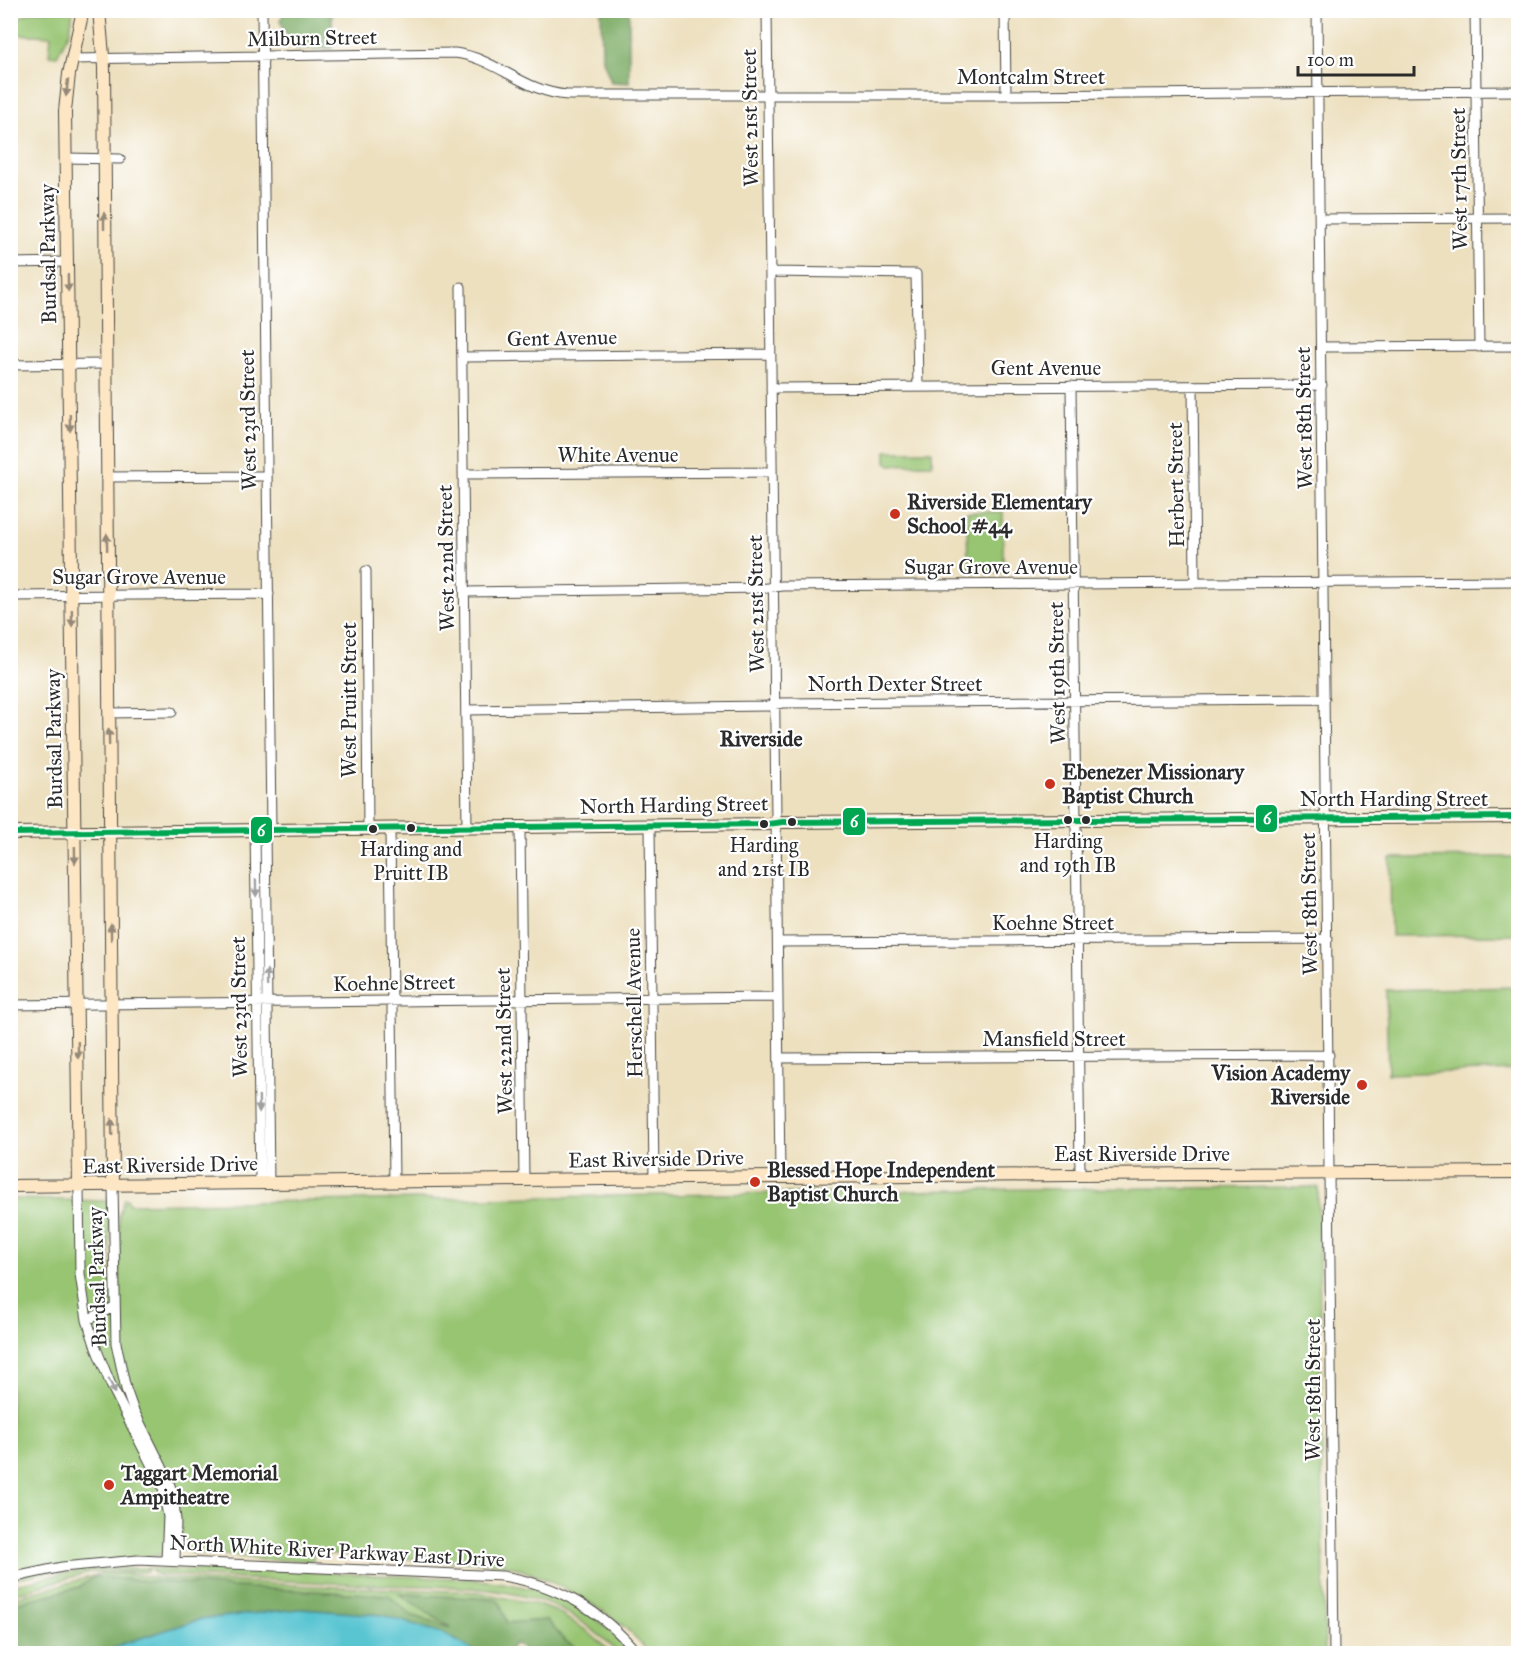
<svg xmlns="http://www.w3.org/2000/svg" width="1529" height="1664" font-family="'IM FELL Great Primer',serif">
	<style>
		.green { fill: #98c572; stroke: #62784e; stroke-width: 1.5 }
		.forest { fill: #7aaa64; stroke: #526a48; stroke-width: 1.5 }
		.water { fill: #59c5d1; stroke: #42787e; stroke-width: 1.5 }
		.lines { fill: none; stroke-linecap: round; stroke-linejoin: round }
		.street-casing { stroke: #484641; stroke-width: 11 }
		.secondary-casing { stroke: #484641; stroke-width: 14 }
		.street { stroke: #fff; stroke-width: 9 }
		.secondary { stroke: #fce6c4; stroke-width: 12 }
		.bus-1-casing { stroke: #fff; stroke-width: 10 }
		.bus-1 { stroke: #00a651; stroke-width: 6 }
		.oneway { fill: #948878 }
		.oneway2 { fill: #a0a0a0 }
		.poi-dot { fill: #c8321e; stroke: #fff; stroke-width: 2 }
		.bus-dot { fill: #2b2b2b; stroke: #fff; stroke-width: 2 }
		.labels { text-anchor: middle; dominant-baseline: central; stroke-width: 4.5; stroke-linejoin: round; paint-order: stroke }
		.bus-label { font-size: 20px; fill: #2b2b2b; stroke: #fff }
		.street-label { font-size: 21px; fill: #2b2b2b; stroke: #fff }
		.poi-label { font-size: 21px; font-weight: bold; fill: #2b2b2b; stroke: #fff; text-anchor: start }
		.neighbourhood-label { font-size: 22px; font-weight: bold; fill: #2b2b2b; stroke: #fff }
		.line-badge { stroke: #fff; stroke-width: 2 }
		.badge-label { font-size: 16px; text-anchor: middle; font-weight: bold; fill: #fff }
	</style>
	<rect width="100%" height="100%" fill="#fff"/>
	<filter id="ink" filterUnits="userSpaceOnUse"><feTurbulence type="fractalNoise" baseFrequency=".0167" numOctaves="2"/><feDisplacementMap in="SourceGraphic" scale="12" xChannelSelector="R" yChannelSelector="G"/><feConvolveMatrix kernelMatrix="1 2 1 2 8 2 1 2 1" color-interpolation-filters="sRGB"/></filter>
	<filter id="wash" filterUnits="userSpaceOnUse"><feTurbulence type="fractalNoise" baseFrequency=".008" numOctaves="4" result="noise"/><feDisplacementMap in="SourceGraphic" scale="24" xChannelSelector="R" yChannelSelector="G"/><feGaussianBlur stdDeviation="1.35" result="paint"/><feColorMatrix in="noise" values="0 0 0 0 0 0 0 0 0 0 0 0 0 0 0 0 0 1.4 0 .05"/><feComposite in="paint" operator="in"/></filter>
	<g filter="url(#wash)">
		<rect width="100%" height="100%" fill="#ede0bf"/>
		<path class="green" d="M33,11H73L70,31L57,56L49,55L51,36L11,34V21Z
			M886,451H932V464L890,465L886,461Z
			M967,512H1003V572H968Z
			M1517,857L1518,935L1391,936L1390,858Z
			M1518,987V1070L1388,1074L1386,990Z
			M1318,1187L1325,1653H648C624,1615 546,1576 503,1564L313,1553V1561L263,1560L224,1555L190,1553L181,1545L168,1493L166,1554L111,1561L11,1579V1199L109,1201L110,1266L119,1335V1215L124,1199H127L129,1204L1024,1189Z
			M150,1568L147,1572H89L11,1595V1585L84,1569Z
			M152,1569C181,1572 209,1568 238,1569C293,1570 348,1574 403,1576C492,1580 569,1577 632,1653H618C596,1630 570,1611 540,1601C488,1584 431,1587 377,1585C305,1582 232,1578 159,1575L153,1573Z
			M100,1574H129L158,1578L312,1586L478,1592L535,1604L555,1611L586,1630L612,1653H583L564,1640L547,1620L506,1623L500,1603L401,1594L453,1629L484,1654L478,1653L445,1634L417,1625L387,1595L234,1587L93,1577L80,1587L11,1604L10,1599Z"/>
		<path class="forest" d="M285,11H340L332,14V49H295L280,21Z
			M601,11H629V83L611,82L602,57Z
			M93,1577L234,1587L388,1595L411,1615L451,1628L399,1594L494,1599L500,1603L507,1623L547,1620L564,1640L583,1653H527L515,1643L507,1653H478L445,1634L382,1615L300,1609L201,1619L122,1644L106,1653L11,1654V1604L80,1587Z"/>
		<path class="water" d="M300,1609L382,1615L445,1634L478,1653H106L122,1644L201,1619Z"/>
	</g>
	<g filter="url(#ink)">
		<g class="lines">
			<g class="street-casing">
				<path id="street" d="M262,10L271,830
					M767,10L780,1177
					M1005,10L1006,95
					M1317,10L1334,1654
					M1475,10L1479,347
					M73,59L455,53C496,58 524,92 567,95H1006L1518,91
					M66,158L120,159
					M1320,219L1518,218
					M10,263L68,262
					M770,272L916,274L918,386
					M461,287L467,828
					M1321,347L1518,346
					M462,357L771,354
					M10,365L105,364
					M1071,386L1080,1174
					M1193,386L1195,583
					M771,388L1322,385
					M463,474L772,472
					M106,477L267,476
					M366,571L368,829
					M465,592L766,588L782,586L1518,581
					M10,596L269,594
					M466,710L767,706L782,703L1325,699
					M109,713L172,712
					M650,826L654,1180
					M520,828L524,1181
					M390,829L394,1182
					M255,830L260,1184
					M265,830L269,1184
					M778,942L1328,939
					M10,1005L778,997
					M779,1058L1329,1055
					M113,1185L116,1343L126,1389L133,1409L168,1479L173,1495L176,1520L175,1560
					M79,1186L80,1274L87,1320L96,1348L111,1385L163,1488L168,1517L166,1560
					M87,1320L114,1307
					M10,1578L62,1567L138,1560L502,1576C556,1584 603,1611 638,1654"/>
			</g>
			<g class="secondary-casing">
				<path id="secondary" d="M99,10L104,67L113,1185
					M10,833L768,824L783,822L1518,817
					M10,1186L780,1177L1518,1172
					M79,1186L65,111L69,74L83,10"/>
			</g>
			<use href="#street" class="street"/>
			<use href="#secondary" class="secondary"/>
			<g class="bus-1-casing">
				<path id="bus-1" d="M10,833L768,824L783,822L1518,817"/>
			</g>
			<use href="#bus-1" class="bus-1"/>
		</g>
		<defs><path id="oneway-solid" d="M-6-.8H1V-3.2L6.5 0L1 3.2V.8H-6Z" transform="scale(1.5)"/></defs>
		<g class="oneway">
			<use href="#oneway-solid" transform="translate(67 88) rotate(97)"/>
			<use href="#oneway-solid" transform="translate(104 221) rotate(-90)"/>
			<use href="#oneway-solid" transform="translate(68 283) rotate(89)"/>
			<use href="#oneway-solid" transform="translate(70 423) rotate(89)"/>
			<use href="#oneway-solid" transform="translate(107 542) rotate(-91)"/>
			<use href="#oneway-solid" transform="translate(72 618) rotate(89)"/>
			<use href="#oneway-solid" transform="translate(109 737) rotate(-91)"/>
			<use href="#oneway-solid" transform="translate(75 855) rotate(89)"/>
			<use href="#oneway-solid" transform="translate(111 932) rotate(-91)"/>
			<use href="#oneway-solid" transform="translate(78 1050) rotate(89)"/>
			<use href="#oneway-solid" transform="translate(112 1127) rotate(-91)"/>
		</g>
		<g class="oneway2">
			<use href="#oneway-solid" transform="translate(256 888) rotate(89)"/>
			<use href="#oneway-solid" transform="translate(267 978) rotate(-91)"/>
			<use href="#oneway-solid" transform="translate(259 1104) rotate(89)"/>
			<use href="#oneway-solid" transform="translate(112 1386) rotate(65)"/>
		</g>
	</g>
	<g class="poi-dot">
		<circle cx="895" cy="514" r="6"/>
		<circle cx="1050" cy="784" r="6"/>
		<circle cx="1362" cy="1085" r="6"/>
		<circle cx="755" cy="1182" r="6"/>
		<circle cx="109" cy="1485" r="6"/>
	</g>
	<g class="bus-dot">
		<circle cx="1068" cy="820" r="5"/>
		<circle cx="1086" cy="820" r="5"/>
		<circle cx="792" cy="822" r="5"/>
		<circle cx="764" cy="824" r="5"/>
		<circle cx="411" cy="828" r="5"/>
		<circle cx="373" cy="829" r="5"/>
	</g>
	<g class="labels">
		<g class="bus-label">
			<text x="1068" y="841">Harding<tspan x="1068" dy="24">and 19th IB</tspan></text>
			<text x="764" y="845">Harding<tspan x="764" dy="24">and 21st IB</tspan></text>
			<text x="411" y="849">Harding and<tspan x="411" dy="24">Pruitt IB</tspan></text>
		</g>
		<g class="street-label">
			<text transform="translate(312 38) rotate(-1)">Milburn Street</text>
			<text x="1031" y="77">Montcalm Street</text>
			<text transform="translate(750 118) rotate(-91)">West 21st Street</text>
			<text transform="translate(1459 179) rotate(-91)">West 17th Street</text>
			<text transform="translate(48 254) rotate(-91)">Burdsal Parkway</text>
			<text transform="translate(562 338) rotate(-1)">Gent Avenue</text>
			<text x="1046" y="368">Gent Avenue</text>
			<text transform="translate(1304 418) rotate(-91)">West 18th Street</text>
			<text transform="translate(248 420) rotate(-91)">West 23rd Street</text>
			<text x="618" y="455">White Avenue</text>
			<text transform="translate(1176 485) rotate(-91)">Herbert Street</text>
			<text transform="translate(446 558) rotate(-91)">West 22nd Street</text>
			<text x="991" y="567">Sugar Grove Avenue</text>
			<text x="139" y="577">Sugar Grove Avenue</text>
			<text transform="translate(756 604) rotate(-91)">West 21st Street</text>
			<text transform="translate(1057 673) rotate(-91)">West 19th Street</text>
			<text x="895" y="684">North Dexter Street</text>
			<text transform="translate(349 700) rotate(-90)">West Pruitt Street</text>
			<text transform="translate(54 739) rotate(-91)">Burdsal Parkway</text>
			<text x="1394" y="799">North Harding Street</text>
			<text transform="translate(674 805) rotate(-1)">North Harding Street</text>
			<text transform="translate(1309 904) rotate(-91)">West 18th Street</text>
			<text x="1053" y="923">Koehne Street</text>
			<text transform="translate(394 983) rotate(-1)">Koehne Street</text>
			<text transform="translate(634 1003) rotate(-91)">Herschell Avenue</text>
			<text transform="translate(239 1007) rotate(-91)">West 23rd Street</text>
			<text x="1054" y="1039">Mansfield Street</text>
			<text transform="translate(504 1041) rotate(-91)">West 22nd Street</text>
			<text x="1142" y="1154">East Riverside Drive</text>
			<text transform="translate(656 1159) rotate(-1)">East Riverside Drive</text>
			<text transform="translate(170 1165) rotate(-1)">East Riverside Drive</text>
			<text transform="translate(97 1277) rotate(-92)">Burdsal Parkway</text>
			<text transform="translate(1313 1390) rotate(-90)">West 18th Street</text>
			<text transform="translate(337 1551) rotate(3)">North White River Parkway East Drive</text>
		</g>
		<g class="poi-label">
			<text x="907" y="502">Riverside Elementary<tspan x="907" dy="24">School #44</tspan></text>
			<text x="1062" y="772">Ebenezer Missionary<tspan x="1062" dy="24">Baptist Church</tspan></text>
			<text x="1350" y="1073" text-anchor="end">Vision Academy<tspan x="1350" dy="24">Riverside</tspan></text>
			<text x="767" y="1170">Blessed Hope Independent<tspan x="767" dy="24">Baptist Church</tspan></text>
			<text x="121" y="1473">Taggart Memorial<tspan x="121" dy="24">Ampitheatre</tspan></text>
		</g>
		<g class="neighbourhood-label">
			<text x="761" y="738">Riverside</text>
		</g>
	</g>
	<g class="line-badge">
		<rect x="1255" y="804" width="23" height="29" rx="6" fill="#00a651"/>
		<rect x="842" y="807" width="24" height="29" rx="6" fill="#00a651"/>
		<rect x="250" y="816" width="23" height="28" rx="6" fill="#00a651"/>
	</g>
	<g class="badge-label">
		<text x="1267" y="824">6</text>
		<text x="854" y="827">6</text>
		<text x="261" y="836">6</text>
	</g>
	<rect width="1529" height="1664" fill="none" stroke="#fff" stroke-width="36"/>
	<path d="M1298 66v9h116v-9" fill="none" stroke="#2b2b2b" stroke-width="3"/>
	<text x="1307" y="66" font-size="18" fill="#2b2b2b" stroke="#ffffff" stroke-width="4.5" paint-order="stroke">100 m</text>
</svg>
